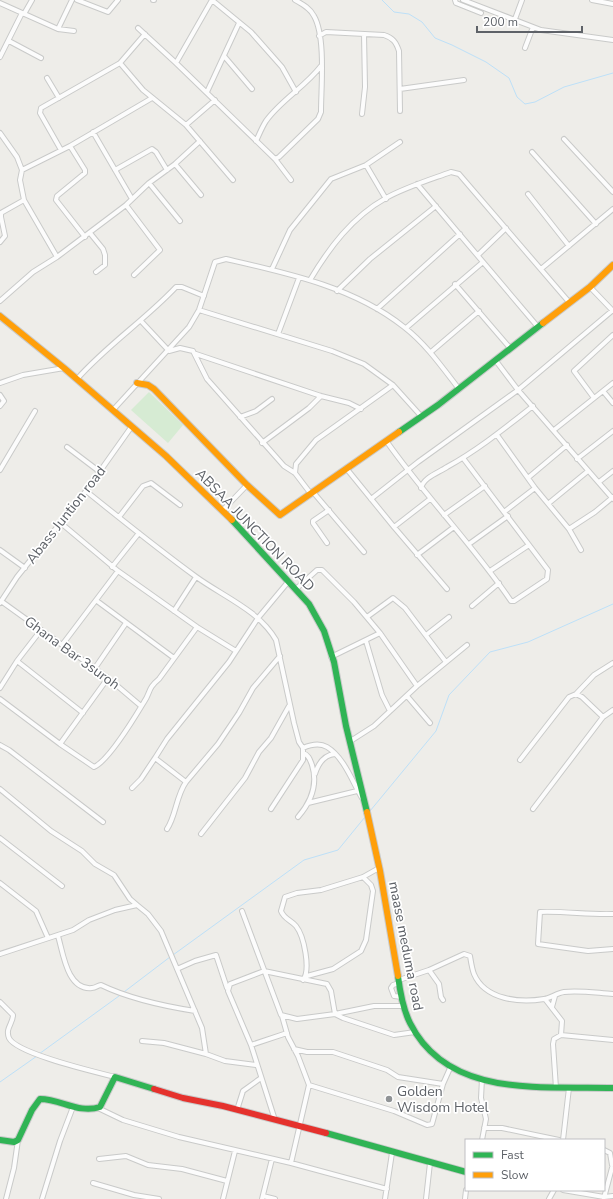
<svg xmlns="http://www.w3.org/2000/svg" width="613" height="1199" font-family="'Nunito Sans',sans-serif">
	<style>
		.pitch { fill: #d6ebd3 }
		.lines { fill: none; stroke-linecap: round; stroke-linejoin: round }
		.stream { stroke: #bde0f8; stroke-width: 1 }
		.street-casing { stroke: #c9cac9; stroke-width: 6 }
		.fast-casing { stroke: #c9caca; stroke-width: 8 }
		.slow-casing { stroke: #c9caca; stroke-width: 8 }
		.jam-casing { stroke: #c9caca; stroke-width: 8 }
		.street { stroke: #fcfcfc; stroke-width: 4 }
		.fast { stroke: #30b455; stroke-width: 6 }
		.slow { stroke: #ff9f0a; stroke-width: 6 }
		.jam { stroke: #e5322d; stroke-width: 6 }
		.poi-dot { fill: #909395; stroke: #fff; stroke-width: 1.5 }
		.labels { text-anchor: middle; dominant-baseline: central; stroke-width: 3.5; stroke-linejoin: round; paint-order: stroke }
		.street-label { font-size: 14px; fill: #5e6268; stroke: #fff }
		.poi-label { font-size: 14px; fill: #5e6268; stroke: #fff; text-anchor: start }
	</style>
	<rect width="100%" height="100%" fill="#eeede9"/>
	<path class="pitch" d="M149,392L183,425L168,443L131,410Z"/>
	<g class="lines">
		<path class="stream" d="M382,0L394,12L409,14L422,22L435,38L452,45L486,62L509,78L517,97L525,104L535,102L564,87L613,73
			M370,811L436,731L449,695L490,652L528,642L613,604
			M173,955L304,860L338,850L365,817
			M124,992L170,957
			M39,1054L119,996
			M0,1082L37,1056"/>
		<g class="street-casing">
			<path id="street" d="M77,0L108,12L118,0
				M153,0H154
				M212,0L251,32L282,67L296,92
				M455,0L456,3L481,13
				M463,0L541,30L613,40
				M592,0L613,4
				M0,3L58,29L74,31
				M24,14L32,0
				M515,19L522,0
				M138,28L176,63L275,159L279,157L318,119L321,112C321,88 326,37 314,16C310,8 302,4 295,0
				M58,29L72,0
				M319,36L326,32L384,35C393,38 396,42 399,51L400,111
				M9,41L41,58
				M525,48L533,27
				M224,56L252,89
				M0,57L22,13
				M120,63L143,90L186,125L233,180
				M176,63L212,0
				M47,78L59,98
				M400,89L464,80
				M207,92L239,23
				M362,114L365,87L364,34
				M186,125L215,100
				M93,132L132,199
				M0,133L17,157L22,170L20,180L24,200L57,257
				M564,139L613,192
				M256,141C259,135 262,127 266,121C281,100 305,87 321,66
				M70,146L85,170V173L57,196L56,200L85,237
				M61,150L40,113L41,108L120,63L145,34
				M532,152L596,224
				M275,159L291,180
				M175,164L201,195
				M366,165L386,199
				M22,170L70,146L152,98
				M115,170L152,149L156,152L167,170
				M149,183L180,221
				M417,184L538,327
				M528,194L569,246
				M126,205L160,250L134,275
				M90,233L103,249L105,255V265L96,272
				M0,242L5,236L1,217V213L24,200
				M478,255L506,228
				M272,269L290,230L331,179L366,165L400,142
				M541,269L613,209
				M310,280C329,248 352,217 386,198C406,187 429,180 451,172L459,174L569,302
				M455,284L510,348
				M590,287L613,311
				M337,291L370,259L436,206
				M0,301L33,272L57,257L126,205L149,183L175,164L200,141
				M377,309L460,234
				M199,310L332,351L364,364L393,385L421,416
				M141,321L169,351L180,348L193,351L207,379L284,466L295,473L311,494
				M406,328L483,262
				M278,334L299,278
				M431,352L479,311
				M196,354L321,396L349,403L361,409
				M496,361L518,390L613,499
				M77,379C107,345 145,320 176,287H182L204,296
				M0,383L23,375L64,368
				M603,391L613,403
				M0,395L4,401L0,406
				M594,398L574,371L613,335
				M113,410L189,327L199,310L215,262L226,259C287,273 354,287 404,327C426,344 442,367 459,389
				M240,417L256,411L272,399
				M554,430L613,383
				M497,435L535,488L569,529L581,550
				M387,442C426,497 473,545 511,601H514L547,579L548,570L463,458
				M262,443L309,408L321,396
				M67,447L100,472
				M577,459L613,431
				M346,468L394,527L447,589
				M0,470L35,411
				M295,473L296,464L316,440L393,385
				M529,477L567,445
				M599,482L613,471
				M421,488C424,477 438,473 447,467C478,450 505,428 533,406
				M86,491C122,520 158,549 195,576C222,596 259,610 276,640L294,723L299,742L303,748V760L271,809
				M313,492L364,552
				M371,499L418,462L518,390L613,310
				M549,503L588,471
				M223,510L247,485
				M504,512L535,488
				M444,515L485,486
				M119,517L143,486L151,483L180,505
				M62,524L118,571L197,627L236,651
				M394,527L430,499
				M569,529L595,512L613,497
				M327,543L313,523V521L329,510
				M469,544L508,516
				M0,550L25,568
				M417,555L454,527
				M112,567L139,533
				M490,571L529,545
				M296,589L317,570H322L354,602L380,633L331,657
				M1,601L108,678L141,706
				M97,601L174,658
				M0,603L17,577L86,491L132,426
				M472,606L499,583
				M174,611L196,577
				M367,617L393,598L405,608L446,662
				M380,633L417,686
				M426,635L449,617
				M366,641L382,695L390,711
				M62,645L118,571
				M280,656L253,688L239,713L218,744L186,782L155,758L167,739L229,662L258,618L288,582
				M17,661L83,713
				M95,668L126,623
				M0,688L17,661L41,630
				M576,694L594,675L613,663
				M407,696L430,723
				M0,699L60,744L94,767C108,761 135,717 144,702C151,692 147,689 159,679L197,627
				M349,742L374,726L417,686L467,645
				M60,744L108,678
				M0,745L9,750L103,822
				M303,748C310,745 320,743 327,747C344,757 353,783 362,798
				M520,760L569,697L576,694L582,697L603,717
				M315,774C318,764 323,755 335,754
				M132,788L141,779L155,758
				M0,789L51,831L82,851L95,864L114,875L130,899L137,905
				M308,803L357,791
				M533,809L603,717L613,710
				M298,817C311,802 318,784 312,765C310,760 309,755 303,753
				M167,829C176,816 176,796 186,782
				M201,834L245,778L259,752L271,738L289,706
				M0,838L62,886
				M0,883L36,911L48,938
				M242,911L281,1015L297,1019L335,1014L343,1018L394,1035L415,1032
				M613,914C589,915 565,911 540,912L538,944L588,951L613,949
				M58,936C63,952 67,991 92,988C96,988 98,985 101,985C130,999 163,1006 195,1011
				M0,954L73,930L89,920L115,910L137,905L148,914L161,931L202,1028L206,1054L225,1061L256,1065
				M177,969L195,961L216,955L227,988
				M429,970L439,984L441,997L443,1000
				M307,976L333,969L361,951L366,940L373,891L371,885L363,877
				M303,980C311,970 304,936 296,926C291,920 284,919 281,911L285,897L297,893L321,890L363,877L379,868
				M399,980L429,970L464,954L470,956C471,962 472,969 474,974C485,1000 520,1003 544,999C551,998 557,993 564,992C579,990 597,993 613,994
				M399,983L393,985L391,988L394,996L402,997
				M545,999L562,1021L561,1035
				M0,1002L13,1015C13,1024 5,1028 9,1038C17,1054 96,1072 115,1077
				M552,1007L555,996
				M282,1016L288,1037L298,1056L309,1085L394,1111L427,1125L432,1124L443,1084L451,1066
				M142,1041L164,1043L206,1054
				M251,1045L287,1033
				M294,1049L307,1052H333L387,1070L398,1077L443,1084
				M482,1079L481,1098L486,1119L482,1140
				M556,1088L553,1044L554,1039L561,1035L613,1040
				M98,1108L123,1120L179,1137L291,1163L387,1189
				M237,1110L243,1091L261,1078
				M275,1120L251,1045L228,991L230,984L264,971L327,984L331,991L335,1014L374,1006H404
				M484,1128H502L559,1140
				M563,1140L569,1088
				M604,1150L610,1153L612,1165
				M99,1159L126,1156L148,1165L182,1169L227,1181
				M291,1163L309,1085
				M93,1183L134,1195L159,1199
				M563,1190L604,1197L613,1196
				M263,1196L275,1199
				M604,1198L613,1164
				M6,1199L14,1168L18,1140
				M42,1199L60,1141L73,1107
				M223,1199L235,1151
				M262,1199L272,1159
				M385,1199L392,1153
				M426,1199L430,1163
				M465,1199L466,1190
				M549,1199L554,1190"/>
		</g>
		<g class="fast-casing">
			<path id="fast" d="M399,432L438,405L543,323
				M232,520L309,604L324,631L334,662L346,726L367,812
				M398,976C400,992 403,1009 410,1023C448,1099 543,1086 613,1088
				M326,1133L466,1172
				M0,1140L14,1142L18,1140L32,1110L40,1099C61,1099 79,1114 100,1107L115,1077L154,1089"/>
		</g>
		<g class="slow-casing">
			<path id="slow" d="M0,316L64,368L166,456L232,520
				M543,323L590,287L613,265
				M137,383L148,385L154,389L247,485L280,515L399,432
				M367,812L380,871L398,976"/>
		</g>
		<g class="jam-casing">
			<path id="jam" d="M154,1089L183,1098L223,1106L326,1133"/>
		</g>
		<use href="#street" class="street"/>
		<use href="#fast" class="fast"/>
		<use href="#slow" class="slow"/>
		<use href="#jam" class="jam"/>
	</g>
	<circle class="poi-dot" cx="389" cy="1099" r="4"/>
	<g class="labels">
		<g class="street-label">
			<text transform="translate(66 515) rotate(-52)">Abass Juntion road</text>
			<text transform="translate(255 530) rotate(46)">ABSAA JUNCTION ROAD</text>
			<text transform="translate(72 653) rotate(36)">Ghana Bar 3suroh</text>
			<text transform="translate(406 946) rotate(79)">maase meduma road</text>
		</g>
		<g class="poi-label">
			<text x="397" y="1091">Golden<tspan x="397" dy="16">Wisdom Hotel</tspan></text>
		</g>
	</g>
	<rect x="465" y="1139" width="140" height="52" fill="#ffffff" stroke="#bfc0c3"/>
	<rect x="473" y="1152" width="20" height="6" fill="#30b455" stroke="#bfc0c3"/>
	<text x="501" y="1159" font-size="12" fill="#5e6268">Fast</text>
	<rect x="473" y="1172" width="20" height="6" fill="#ff9f0a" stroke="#bfc0c3"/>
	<text x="501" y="1179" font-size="12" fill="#5e6268">Slow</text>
	<path d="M477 26v6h105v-6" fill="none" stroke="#5e6268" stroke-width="2"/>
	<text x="483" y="26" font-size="12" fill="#5e6268" stroke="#ffffff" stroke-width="3" paint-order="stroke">200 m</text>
</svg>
